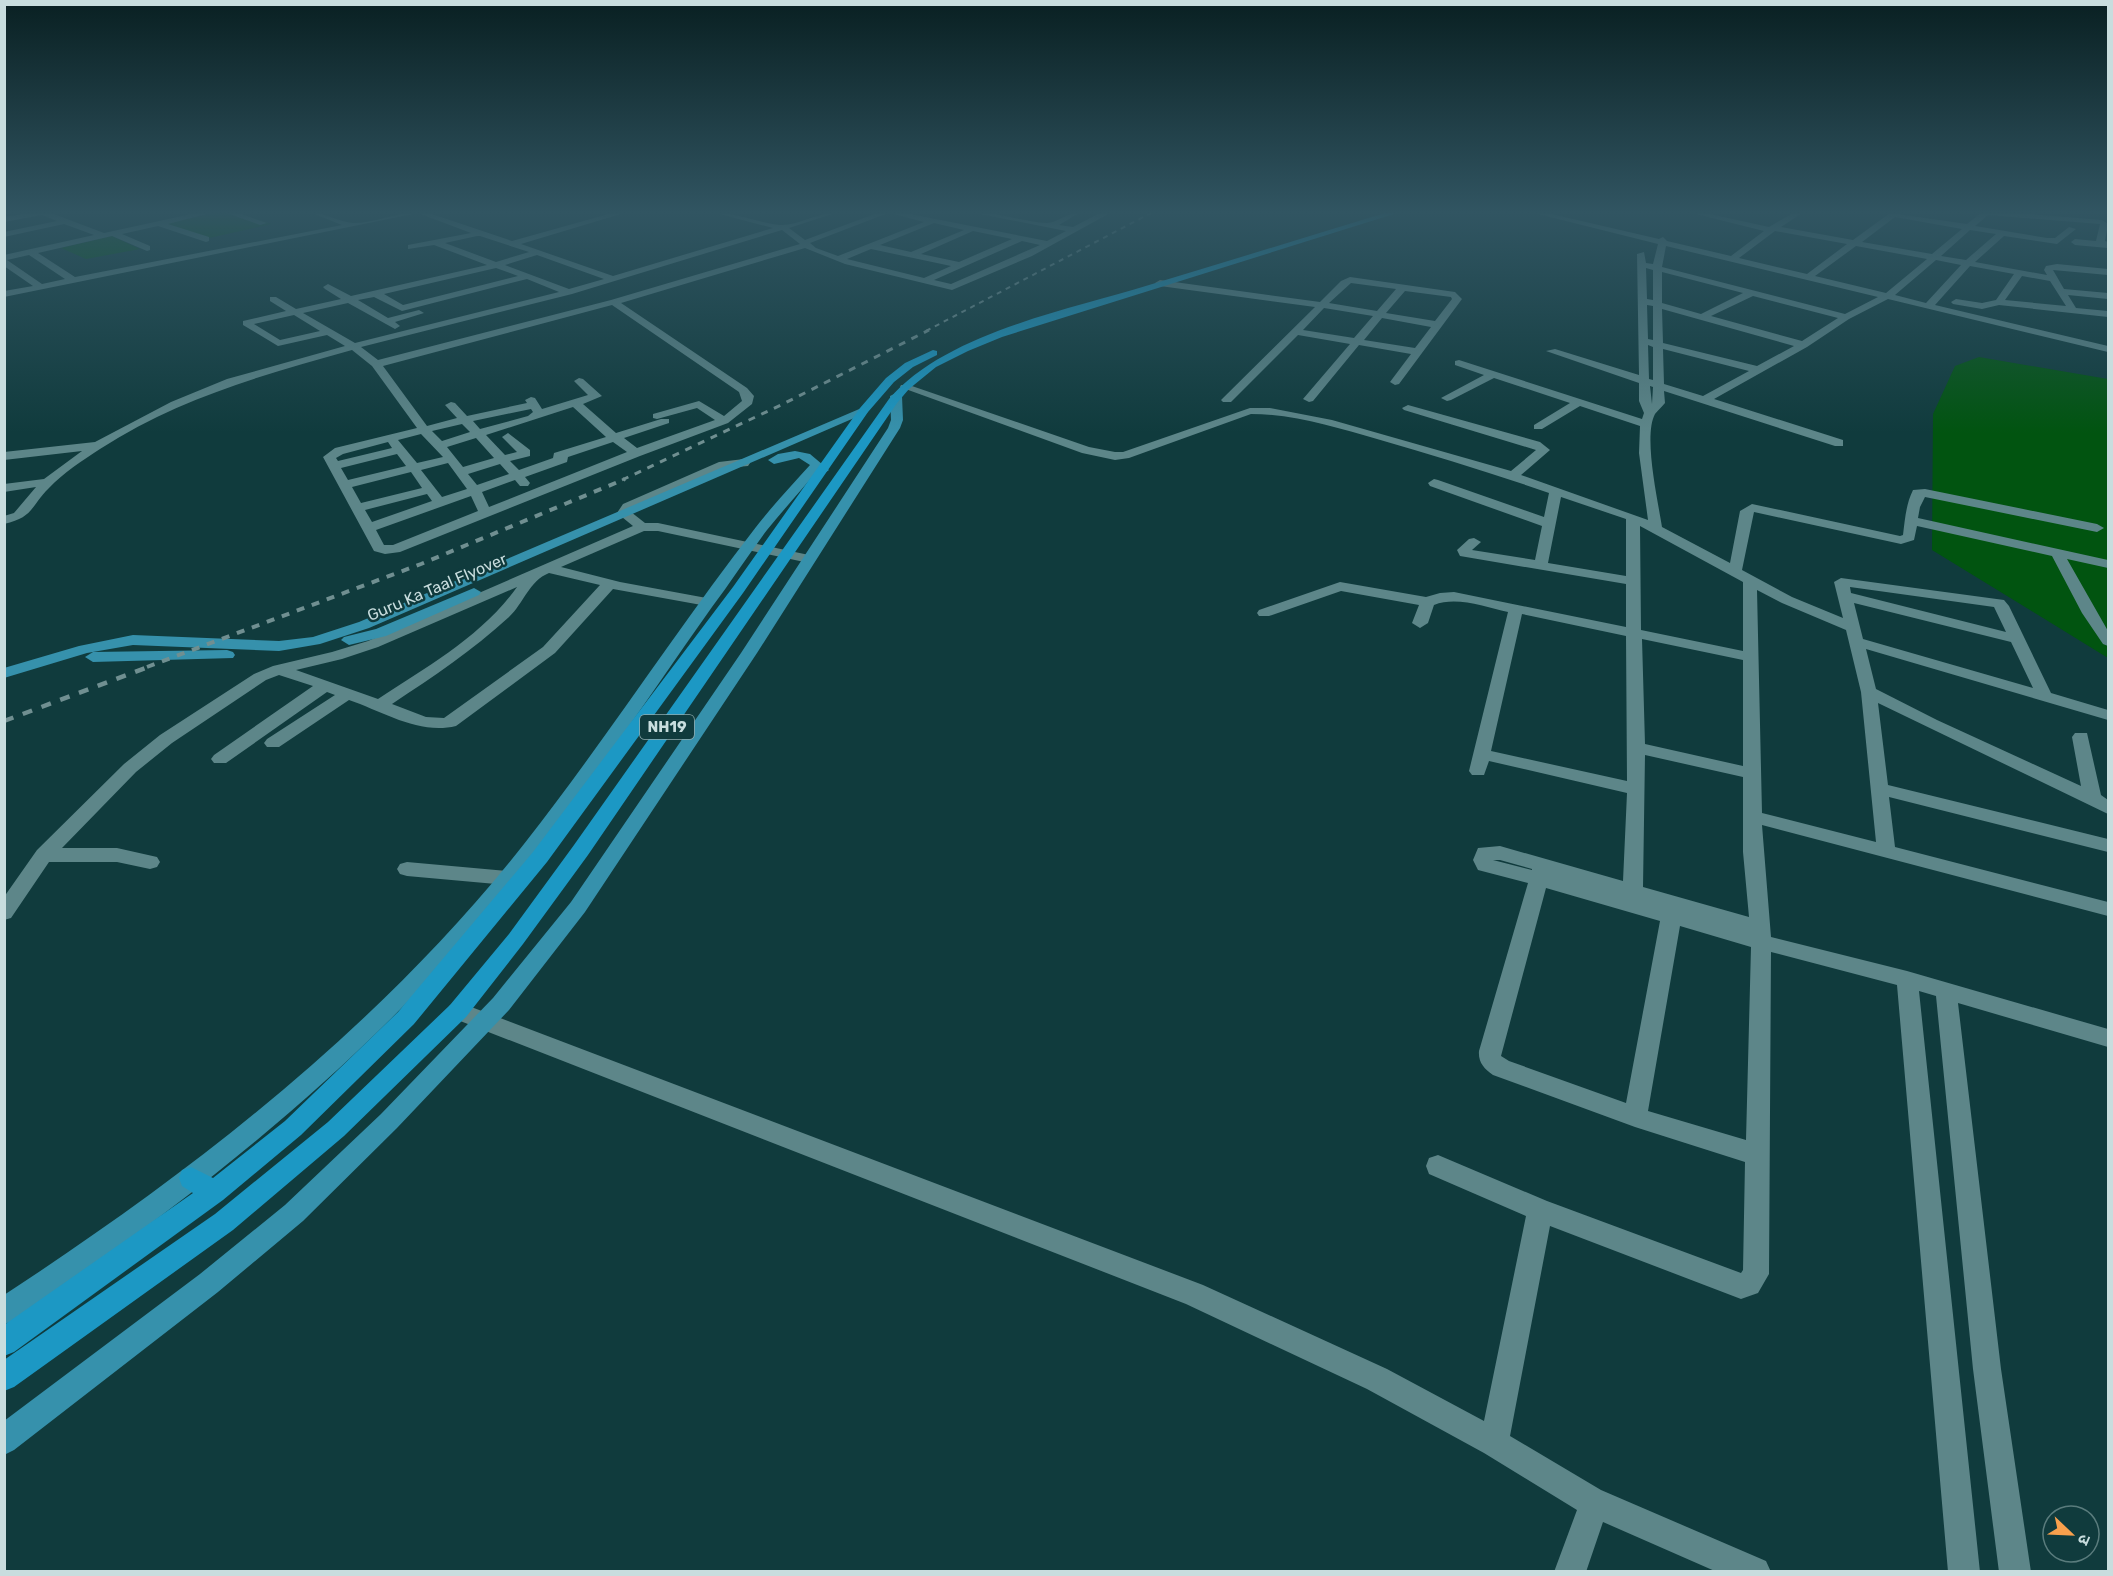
<svg xmlns="http://www.w3.org/2000/svg" width="2113" height="1576" font-family="Rubik,'Noto Sans Devanagari',sans-serif">
	<style>
		.green { fill: #015410 }
		.lines { fill: none; stroke-linecap: round; stroke-linejoin: round }
		.minor { fill: #5d8689; fill-rule: evenodd }
		.major { fill: #3691ac; fill-rule: evenodd }
		.highway { fill: #1c98c4; fill-rule: evenodd }
		.rail-far3 { stroke: #708f91; stroke-width: 2; stroke-dasharray: 5 5; stroke-linecap: butt }
		.rail-far2 { stroke: #708f91; stroke-width: 3; stroke-dasharray: 7 7; stroke-linecap: butt }
		.rail-far1 { stroke: #708f91; stroke-width: 4; stroke-dasharray: 8 8; stroke-linecap: butt }
		.rail { stroke: #708f91; stroke-width: 4.5; stroke-dasharray: 10 10; stroke-linecap: butt }
		.labels { text-anchor: middle; dominant-baseline: central; stroke-width: 5; stroke-linejoin: round; paint-order: stroke }
		.shield { fill: #103b3d; stroke: #91acae; stroke-width: 1.5 }
		.shield-label { font-size: 15px; font-weight: bold; fill: #c8ddde }
		.street-label { font-size: 16px; fill: #c8ddde; stroke: #103b3d }
	</style>
	<rect width="100%" height="100%" fill="#103b3d"/>
	<path class="green" d="M216,213H236L272,224L205,239L163,224Z
		M112,236L140,249L86,259L61,248Z
		M1979,357L2108,379V658L1932,550L1933,414L1955,366Z"/>
	<g class="lines">
		<path class="minor" d="M30,213H51L104,233L196,213H210L168,224L209,237V241L206,242L158,226L122,234L150,246V250L147,251L112,236L38,253L75,277L342,225L312,213C327,213 339,222 353,223C375,223 396,212 418,213L4,297V291L33,286L4,266V255L94,235L64,224L4,237V232L57,221L42,215L4,222V217ZM29,255L65,279L42,284L7,260Z
			M227,213H238L267,223L260,225Z
			M418,213H429L512,241L612,213H624L521,244L613,276L773,228L716,213C738,213 759,223 780,225C797,226 816,213 835,213L789,228L805,240L877,213H888L810,243L816,248L838,256L924,222L890,213H905L1047,241L1066,231L975,213C1000,212 1023,222 1047,223C1057,223 1066,213 1079,213L1059,225L1073,227L1100,213H1110L1032,256L952,290L845,264L805,248L621,303L747,388L754,396L752,404L728,423L640,456L400,552L385,554L374,551L323,457L335,448L417,428L372,366L352,350C263,375 179,398 100,449C83,460 63,473 49,488C30,507 34,517 4,524V516L14,513L36,487L4,492V484L44,479L82,451L4,460V452L95,442L171,402L227,379L345,346L327,335L278,346L243,325V321L286,311L270,301V297H276L296,309L341,299L325,289L323,287L328,284L351,296L487,265L434,245L408,249V245L471,233ZM934,223L964,230L911,252L880,245ZM782,230L800,244L611,300L378,360L361,347L572,294ZM973,231L1012,239L959,262L921,254ZM477,236H480L529,252L496,262L445,243ZM1022,241L1040,245L951,284L934,280ZM871,249L951,266L924,278L847,259ZM537,255L604,279L569,289L505,265ZM496,268L518,276L403,305L384,294ZM527,279L559,292L355,343L303,313L348,303L395,329L400,326L395,322L424,313L419,310L388,318L358,300L374,297L402,311ZM612,305L739,392L742,401L724,416L699,401L653,414V418L657,419L697,408L715,420L637,448L624,438L669,423V419H661L616,433L583,404L602,396L583,379L579,378L574,381L588,395L542,409L535,398L531,397L525,400L527,403L467,416L455,403L451,402L445,405L457,418L427,426L383,366ZM294,315L320,331L280,340L254,324ZM573,407L606,437L554,453L553,458L519,470L510,461L530,456V450L508,433L502,437L517,452L505,455L486,435ZM531,409L533,412L528,416L480,429L473,421ZM462,424L470,432L442,441L432,431ZM421,434L443,457L417,463L398,440ZM476,438L494,458L463,467L447,447ZM388,442L392,448L338,461L336,458L343,454ZM613,442L627,452L489,507L482,492L515,480L520,486H528L530,483L525,477L567,462L568,457ZM397,454L406,466L348,480L341,468ZM448,463L467,489L442,497L421,470ZM500,464L509,474L477,485L468,474ZM411,472L422,488L361,503L352,487ZM427,494L432,501L372,522L365,510ZM471,496L478,511L393,545H384L376,530Z
			M1534,213H1547L1659,239L1663,237L1667,241L1731,256L1764,231L1692,213H1705L1769,227L1793,213H1802L1781,227L1853,240L1890,213L1967,224L1981,213H2017L2102,220L2108,224L2105,241L2108,242V248L2075,245L2071,242L2075,239L2096,241L2100,224L1988,215L1975,226L2047,238H2055L2069,227L2076,229L2057,244L2004,236L1975,262L2047,275L2044,270L2046,266L2057,264L2108,269V275L2053,270L2064,289L2108,293V299L2068,295L2076,308L2108,311V317L1999,305L1982,309L1953,304L1951,302L1956,299L1982,303L1996,300L2014,274L1970,266L1935,305L2108,346V352L1888,299L1849,319L1807,347L1714,399L1843,440V446H1835L1664,391L1665,403C1662,407 1658,410 1655,414C1643,436 1658,501 1662,527L1730,563L1740,511L1752,504L1900,536L1903,535C1905,519 1906,504 1913,490L1925,489L2097,524L2104,528L2097,532L1925,497L1920,507L1918,518L2108,560V568L2067,559L2108,631V646L2103,644L2082,613L2052,556L1917,526L1914,540L1901,544L1754,512L1742,570L1792,597L1843,618L1834,582L1841,578L2004,600L2009,606L2051,693L2108,710V720L1866,649L1876,689L1937,720L2081,786L2072,737L2075,733H2087L2101,795L2108,800V814L1878,703L1888,785L2108,839V852L1889,797L1895,847L2108,902V916L1762,825L1771,937L1907,971L2108,1029V1047L1958,1003L2001,1369L2031,1572H1999L1973,1369L1936,996L1919,991L1980,1572H1948L1897,985L1771,952L1769,1274L1758,1293L1741,1299L1550,1226L1510,1436L1601,1490L1766,1561L1771,1572H1717L1603,1522L1586,1572H1554L1577,1510L1484,1453L1367,1389L1186,1304L450,1017L447,1011L450,1005L458,1002L466,1005L1203,1285L1387,1369L1484,1421L1526,1216L1429,1174L1426,1166L1429,1158L1438,1155L1547,1201L1741,1273L1743,1270L1745,1162L1635,1127L1493,1075C1484,1069 1478,1062 1479,1051L1528,883L1478,870L1473,860L1478,848L1500,846L1623,881L1627,793L1489,761L1484,775H1472L1469,771L1508,612C1484,607 1457,596 1434,605L1428,623L1420,628L1412,623L1419,605L1341,591L1269,616H1259L1257,613L1259,610L1340,582L1426,597L1440,593L1454,592L1626,627V584L1460,556L1457,550L1469,539L1474,538L1481,542L1472,550L1535,560L1542,526L1430,486L1428,483L1434,479L1438,480L1544,517L1549,493C1492,473 1435,456 1377,439C1337,428 1294,414 1251,414L1129,458L1115,460L1082,453L900,387L901,385H909L1089,447L1115,452H1123L1250,408H1270L1332,420L1511,471L1536,450L1404,410L1402,408L1408,405L1540,442L1550,450L1521,475L1648,520L1639,453L1640,426L1580,406L1542,429H1534V425L1570,403L1494,378L1451,400L1447,401L1441,398L1484,375L1455,365V361L1459,360L1642,419L1644,413L1639,401V383L1546,351L1555,349L1639,375L1637,254L1644,252L1646,263L1653,264L1658,244ZM1895,217L1962,229L1932,254L1862,242ZM1970,230L1996,234L1966,260L1941,256ZM1775,231L1847,244L1807,274L1739,258ZM1666,246L1878,297L1845,314L1662,267ZM1856,246L1927,259L1886,293L1815,276ZM1936,260L1961,265L1926,303L1895,295ZM1646,268L1653,270V300L1647,299ZM1662,272L1743,293L1701,314L1662,303ZM2022,276L2050,281L2066,306L2005,300ZM1753,296L1838,318L1802,341L1711,316ZM1647,305L1653,306V340L1648,339ZM1662,309L1794,346L1757,366L1663,343ZM1648,345L1653,347V380L1649,379ZM1663,349L1749,371L1703,396L1664,384ZM1650,386L1653,387L1652,404ZM1561,497L1626,519V576L1548,563ZM1640,526L1743,582V651L1641,630ZM1850,587L1994,607L2006,632L1851,593ZM1757,590L1782,603L1846,630L1861,692L1876,842L1762,813ZM1854,603L2011,642L2033,688L1863,639ZM1522,614L1626,636L1627,781L1491,751ZM1642,639L1743,660V766L1645,744ZM1645,755L1743,777V852L1749,917L1643,887ZM1500,860L1532,869V870L1493,860ZM1546,888L1660,921L1626,1103L1509,1061L1501,1056ZM1680,926L1751,947L1746,1140L1648,1111Z
			M1350,277L1455,292L1462,299L1399,384L1395,385L1390,382L1411,354L1359,345L1313,401L1309,402L1303,399L1350,344L1298,335L1231,402H1223L1221,400L1315,307L1160,286L1155,283L1160,280L1320,302L1341,281ZM1351,283L1396,289L1377,311L1329,303ZM1405,291L1451,297L1452,299L1435,321L1386,313ZM1324,308L1373,316L1354,338L1303,330ZM1382,318L1431,327L1415,348L1364,340Z
			M744,459L750,463L748,466L725,468L631,512L645,523H658L809,555L816,559L814,562L809,563L658,531H644L561,567L620,582L712,599L714,602L712,605L707,606L613,589L555,653L456,726C419,735 384,712 349,700L279,747H267L264,743L267,739L335,695L327,692L226,763H214L211,759L214,755L313,686L279,675L266,680L172,743L136,772L62,848H117L157,857L160,862L157,867L150,869L117,862H49L11,918L4,920V897L37,850L124,764L160,735L254,674L273,666L332,652L368,641L633,526L617,513L623,504L719,462ZM549,573L600,585L543,647L444,718L426,717L392,704C434,676 472,651 509,617C524,603 529,581 549,573ZM517,587C482,636 428,666 378,699L296,670L342,659L378,647Z
			M407,862L507,871L514,873L517,878L514,883L507,885L407,876L400,874L397,869L400,864Z"/>
		<path class="major" d="M896,393L902,396L903,420L900,428L757,653L585,912L509,1010L397,1128L303,1221L218,1292L14,1450L4,1455V1421L200,1274L285,1205L381,1114L493,998L571,902L741,653L888,428L891,420L890,396Z
			M864,407L868,408V412L369,628L320,644L279,651L133,645L87,653L4,678V668L79,646L133,635L279,641L313,637L359,622Z
			M795,451L810,454L829,470L823,474L817,471C801,491 783,510 767,530C748,555 731,582 712,607C654,689 598,774 537,853C393,1042 209,1188 14,1321L4,1324V1295C197,1169 381,1025 524,844C605,741 676,630 756,527C773,505 792,485 810,465L799,458L774,464L768,460L778,454Z
			M474,588L481,592L479,595L386,636L349,645L341,640L344,637L376,629Z
			M227,650L233,652L235,655L233,658L93,662L85,657L93,652Z"/>
		<path class="highway" d="M1385,213H1397L1002,337L968,351L936,367L909,389L897,403L588,855L523,944L466,1017L344,1136L233,1230L14,1387L4,1391V1360L215,1214L328,1122L450,1005L509,934L574,845L889,399C945,333 1068,310 1149,285C1228,261 1307,237 1385,213Z
			M933,350L937,351V355L913,367L894,382L868,412L743,593L547,862L414,1024L301,1135L223,1200L14,1352L4,1356V1325L193,1193L182,1186L179,1178L182,1170L191,1167L213,1178L285,1121L398,1012L533,852L733,587L860,408L886,378L905,363Z"/>
		<path class="rail-far3" d="M926,331L1151,213"/>
		<path class="rail-far2" d="M622,480L783,404L929,330"/>
		<path class="rail-far1" d="M147,667L421,564L625,479"/>
		<path class="rail" d="M4,721L151,666"/>
	</g>
	<linearGradient id="sky" x2="0" y2="1"><stop stop-color="#092022"/><stop offset="0.49" stop-color="#315562"/><stop offset="1" stop-color="#315562" stop-opacity="0"/></linearGradient>
	<rect width="2113" height="433" fill="url(#sky)"/>
	<g class="labels">
		<rect class="shield" x="640" y="715" width="54" height="24" rx="4.5"/>
		<g class="shield-label">
			<text x="667" y="727">NH19</text>
		</g>
		<g class="street-label">
			<text transform="translate(437 587) rotate(-23)">Guru Ka Taal Flyover</text>
		</g>
	</g>
	<rect width="2113" height="1576" fill="none" stroke="#c8ddde" stroke-width="12"/>
	<g transform="translate(2071 1534) rotate(113)"><circle r="28" fill="#103b3d" stroke="#5a7c7d" stroke-width="1.5"/>
	<path d="M0-4.5L10 22L0 15L-10 22Z" fill="#f9a04d"/>
	<text y="-9" font-size="16" font-weight="bold" text-anchor="middle" fill="#c8ddde">उ</text>
	</g>
</svg>
